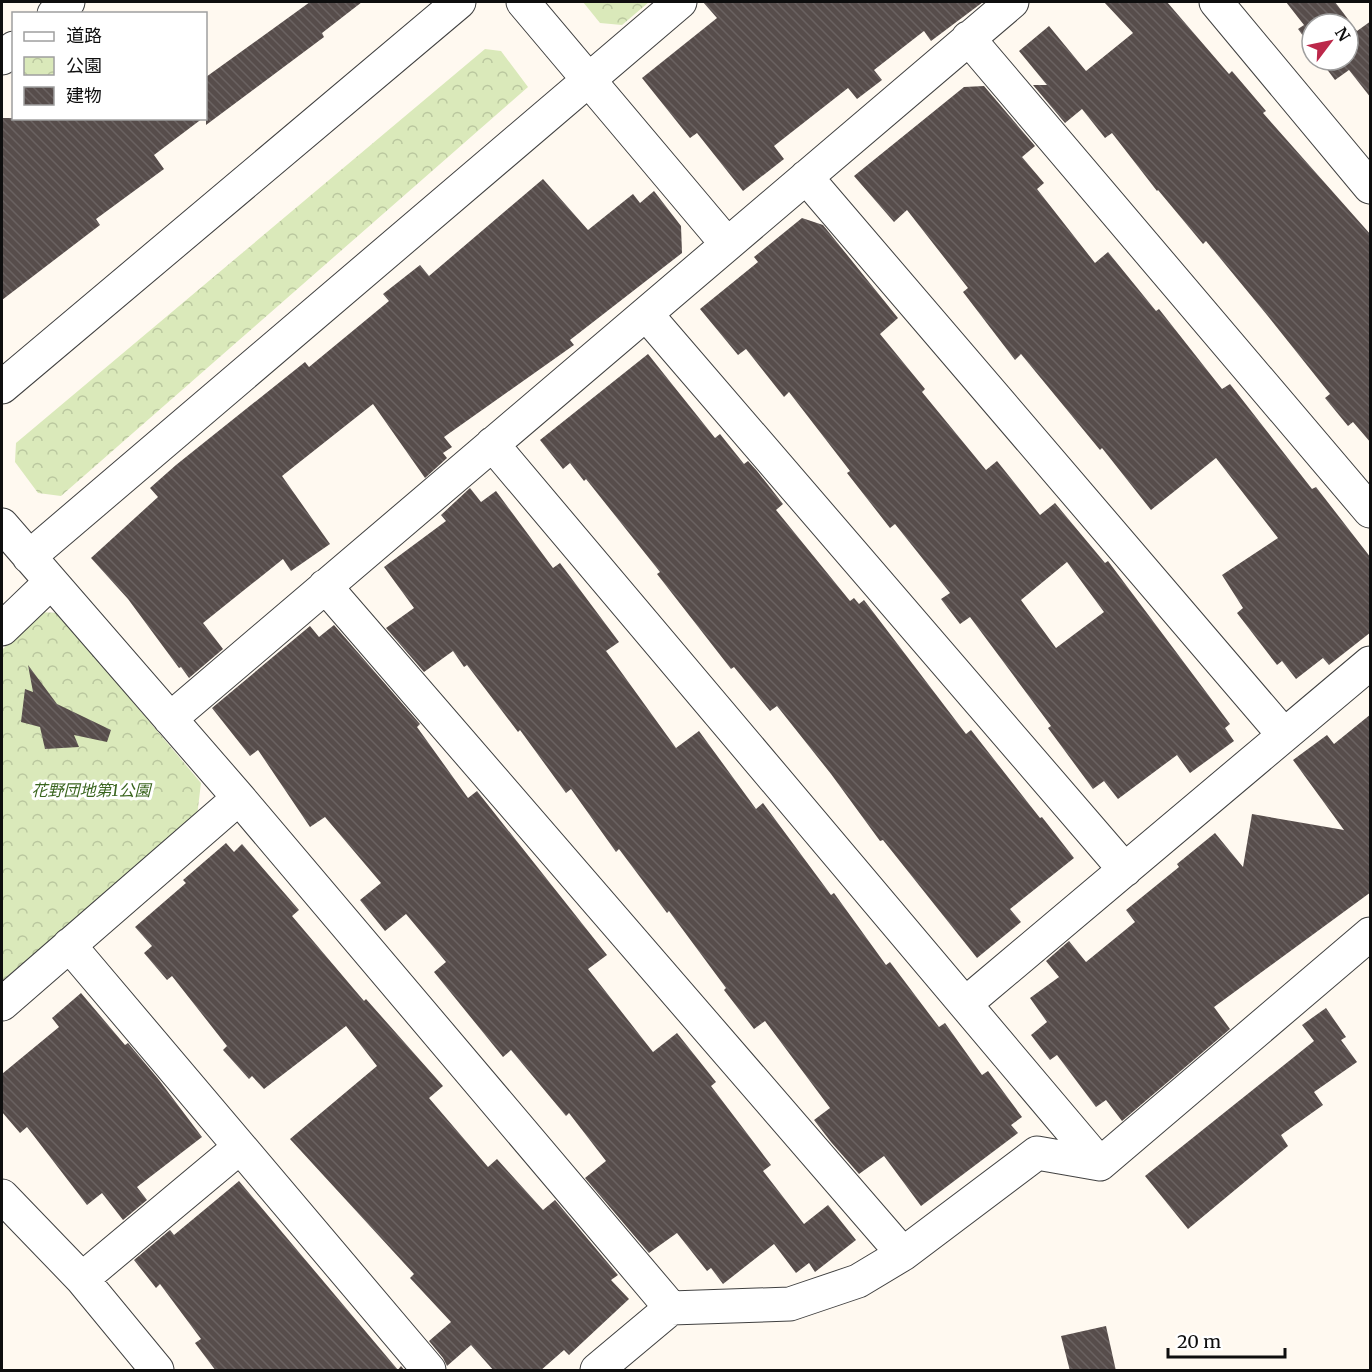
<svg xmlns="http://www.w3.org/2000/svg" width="1372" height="1372" font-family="Merriweather,'Noto Sans JP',serif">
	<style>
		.park { fill: url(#park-crowns) }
		.building { fill: url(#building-back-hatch); fill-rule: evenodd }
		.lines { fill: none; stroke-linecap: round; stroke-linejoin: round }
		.minor-casing { stroke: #414141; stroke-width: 35 }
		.tertiary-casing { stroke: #414141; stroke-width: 35 }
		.minor { stroke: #fff; stroke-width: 33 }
		.tertiary { stroke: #fff; stroke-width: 33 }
		.labels { text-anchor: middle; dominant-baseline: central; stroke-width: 6; stroke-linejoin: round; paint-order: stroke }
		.park-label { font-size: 16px; font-style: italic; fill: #3a651f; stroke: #fff }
	</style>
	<defs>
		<pattern id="park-crowns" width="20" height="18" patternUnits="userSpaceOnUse" patternTransform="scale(1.5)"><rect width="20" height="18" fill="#dae9ba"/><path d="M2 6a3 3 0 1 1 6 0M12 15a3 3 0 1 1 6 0" fill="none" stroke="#bac79f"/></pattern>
		<pattern id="building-back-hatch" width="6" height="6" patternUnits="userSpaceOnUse" patternTransform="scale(1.5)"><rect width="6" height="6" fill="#574d4b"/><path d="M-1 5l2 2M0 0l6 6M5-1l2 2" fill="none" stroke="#6a6261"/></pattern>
	</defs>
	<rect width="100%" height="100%" fill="#fff9f0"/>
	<path class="park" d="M583,2H649L622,25L600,23Z
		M485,49L501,51L528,87L61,496L38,493L15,462L16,443Z
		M39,612L58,613L201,783L197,816L2,981V650Z"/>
	<path class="building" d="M310,2H362L322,33L324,37L206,125V77Z
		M703,2H983L931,41L924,31L874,70L882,80L857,99L848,88L774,146L784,159L743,191L697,133L690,138L642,78L717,18Z
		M1104,2H1167L1229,74L1232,71L1266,111L1263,113L1371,235V443L1353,422L1348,426L1325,398L1330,394L1267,315L1206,241L1203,244L1158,190L1157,191L1112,133L1105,138L1082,109L1065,123L1033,85H1047L1019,51L1049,26L1086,71L1133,33Z
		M1286,2H1335L1357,31L1371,21V98L1349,70L1335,80L1320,60H1348V24H1312V48L1298,29L1304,25Z
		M984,86L1035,146L1022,157L1044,183L1037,189L1095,263L1108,252L1156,311L1159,309L1222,389L1230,384L1312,489L1316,487L1371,558V632L1329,665L1323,658L1296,679L1282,661L1277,665L1237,613L1243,608L1222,575L1278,538L1216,458L1151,510L1102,448L1100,450L1021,354L1015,360L963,292L968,288L907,210L894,222L854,176L964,87Z
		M2,118H203L154,155L164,169L96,219L100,225L2,300Z
		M543,179L588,230L633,194L640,203L654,191L681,226L682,253L570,340L574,345L444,437L452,447L443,453L447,458L425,478L373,404L282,476L330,544L291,571L283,559L203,623L223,649L189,678L181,667L179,668L128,599L91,558L158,497L150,488L176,465L305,362L309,367L389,301L383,294L420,265L429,276Z
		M802,218L823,225L898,318L880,334L925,389L922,392L986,470L997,461L1040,515L1055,503L1105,563L1108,561L1230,724L1225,728L1234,741L1190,773L1177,755L1118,799L1104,781L1093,789L1048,728L1051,726L970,617L960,624L941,599L950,593L895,524L890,528L847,473L850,471L789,392L784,397L746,349L738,355L700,309L758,262L754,257ZM1067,562L1104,612L1056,648L1021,600Z
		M648,354L715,438L720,434L744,464L748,461L757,471L783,504L776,510L850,601L854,598L859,604L864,600L966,734L971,730L1040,818L1042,817L1074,858L1010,909L1021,922L977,958L883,840L880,841L831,774L777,706L770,711L734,667L731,669L657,574L660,572L586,479L584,481L570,463L563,469L540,440Z
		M470,488L481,502L496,491L553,568L560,563L619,642L606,651L676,748L699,731L756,809L763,803L831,895L834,893L886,965L890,962L939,1027L945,1023L982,1075L988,1071L1022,1117L1011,1125L1018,1133L921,1206L884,1156L859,1174L831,1142L814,1120L830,1108L765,1021L754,1029L724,990L726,988L669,911L667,913L619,849L616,852L571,789L566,793L520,730L518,732L467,665L464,667L453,651L424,672L386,628L414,608L384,567L446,521L441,515Z
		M334,625L420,724L417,727L468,798L477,791L607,955L588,969L653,1052L677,1033L716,1082L711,1086L771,1165L763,1171L804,1224L828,1205L856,1240L815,1272L809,1263L796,1273L774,1244L723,1284L711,1268L707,1271L677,1233L649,1253L585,1178L606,1161L569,1113L566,1116L511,1050L503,1057L434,972L446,962L406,914L385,931L360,900L381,883L325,817L310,827L258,750L250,756L212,708L310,626L319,637Z
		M28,665L57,704L111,730L107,742L74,735L79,747L45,749L40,727L21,722L25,689L33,692Z
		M1371,714V892L1214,1007L1230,1029L1122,1121L1106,1100L1096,1107L1057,1055L1050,1060L1031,1035L1047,1022L1030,998L1059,977L1046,961L1069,941L1086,962L1135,922L1126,910L1179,867L1177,864L1215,833L1243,867L1252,814L1344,830L1293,760L1327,735L1334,744Z
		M226,843L234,852L242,844L299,910L292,916L364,1001L366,999L443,1086L429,1098L488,1167L497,1159L543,1210L555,1200L618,1275L611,1280L629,1299L569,1355L564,1350L540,1371H494L471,1345L447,1366L443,1358L429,1341L451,1322L410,1278L414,1274L290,1139L377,1066L346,1026L264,1089L252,1076L249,1079L223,1050L227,1046L172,976L167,980L144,953L152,946L135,927L186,883L183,880Z
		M81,993L125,1045L128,1043L159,1080L202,1137L137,1187L147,1200L123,1220L102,1193L87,1205L27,1127L20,1133L2,1112V1074L59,1027L52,1018Z
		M1326,1008L1346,1037L1341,1040L1357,1062L1314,1092L1323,1105L1281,1135L1288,1146L1188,1229L1145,1176L1314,1041L1302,1025Z
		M239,1181L398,1370L401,1366L405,1371H216L195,1343L201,1339L160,1284L156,1288L134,1260L170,1230L174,1235Z
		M1106,1326L1116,1371H1070L1061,1336Z"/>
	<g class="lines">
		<g class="minor-casing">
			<path id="minor" d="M523,2L727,244
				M1216,2L1370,187
				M54,14L68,2
				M968,38L1370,511
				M2,58L14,48
				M806,177L1284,735
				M646,314L1125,870
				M492,444L1100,1164
				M2,525L239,798L671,1308
				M29,557L680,2
				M325,586L903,1254
				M2,629L50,583
				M170,719L1012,2
				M69,945L429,1370
				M2,1004L239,798
				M965,1004L1370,663
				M1100,1164L1370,934
				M2,1196L82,1279L157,1370
				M82,1279L240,1147
				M597,1370L671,1308L790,1304L858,1281L903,1254L1037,1153L1100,1164"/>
		</g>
		<g class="tertiary-casing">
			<path id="tertiary" d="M2,387L459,2"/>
		</g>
		<use href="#minor" class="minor"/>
		<use href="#tertiary" class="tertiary"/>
	</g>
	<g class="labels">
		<g class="park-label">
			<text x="91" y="790">花野団地第1公園</text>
		</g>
	</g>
	<rect width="1372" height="1372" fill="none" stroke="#0e0e0e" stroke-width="6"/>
	<rect x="12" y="12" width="195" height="108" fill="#ffffff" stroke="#9f9f9f" stroke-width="1.5"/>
	<rect x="24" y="32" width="30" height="9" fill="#ffffff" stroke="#9f9f9f" stroke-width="1.5"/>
	<text x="66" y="42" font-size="18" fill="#0e0e0e">道路</text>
	<rect x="24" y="57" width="30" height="18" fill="url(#park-crowns)" stroke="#9f9f9f" stroke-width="1.5"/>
	<text x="66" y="72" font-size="18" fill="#0e0e0e">公園</text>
	<rect x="24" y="87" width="30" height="18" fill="url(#building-back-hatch)" stroke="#9f9f9f" stroke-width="1.5"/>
	<text x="66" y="102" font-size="18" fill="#0e0e0e">建物</text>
	<g transform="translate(1330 42) rotate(58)"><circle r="28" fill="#ffffff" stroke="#9f9f9f" stroke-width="1.5"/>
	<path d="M0-4.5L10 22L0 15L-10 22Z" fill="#bc284a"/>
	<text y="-9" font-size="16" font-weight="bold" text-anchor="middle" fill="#0e0e0e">N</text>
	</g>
	<path d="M1168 1348v9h117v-9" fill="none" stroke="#0e0e0e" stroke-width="3"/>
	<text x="1177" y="1348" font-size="18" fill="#0e0e0e" stroke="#ffffff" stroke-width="4.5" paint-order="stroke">20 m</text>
</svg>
